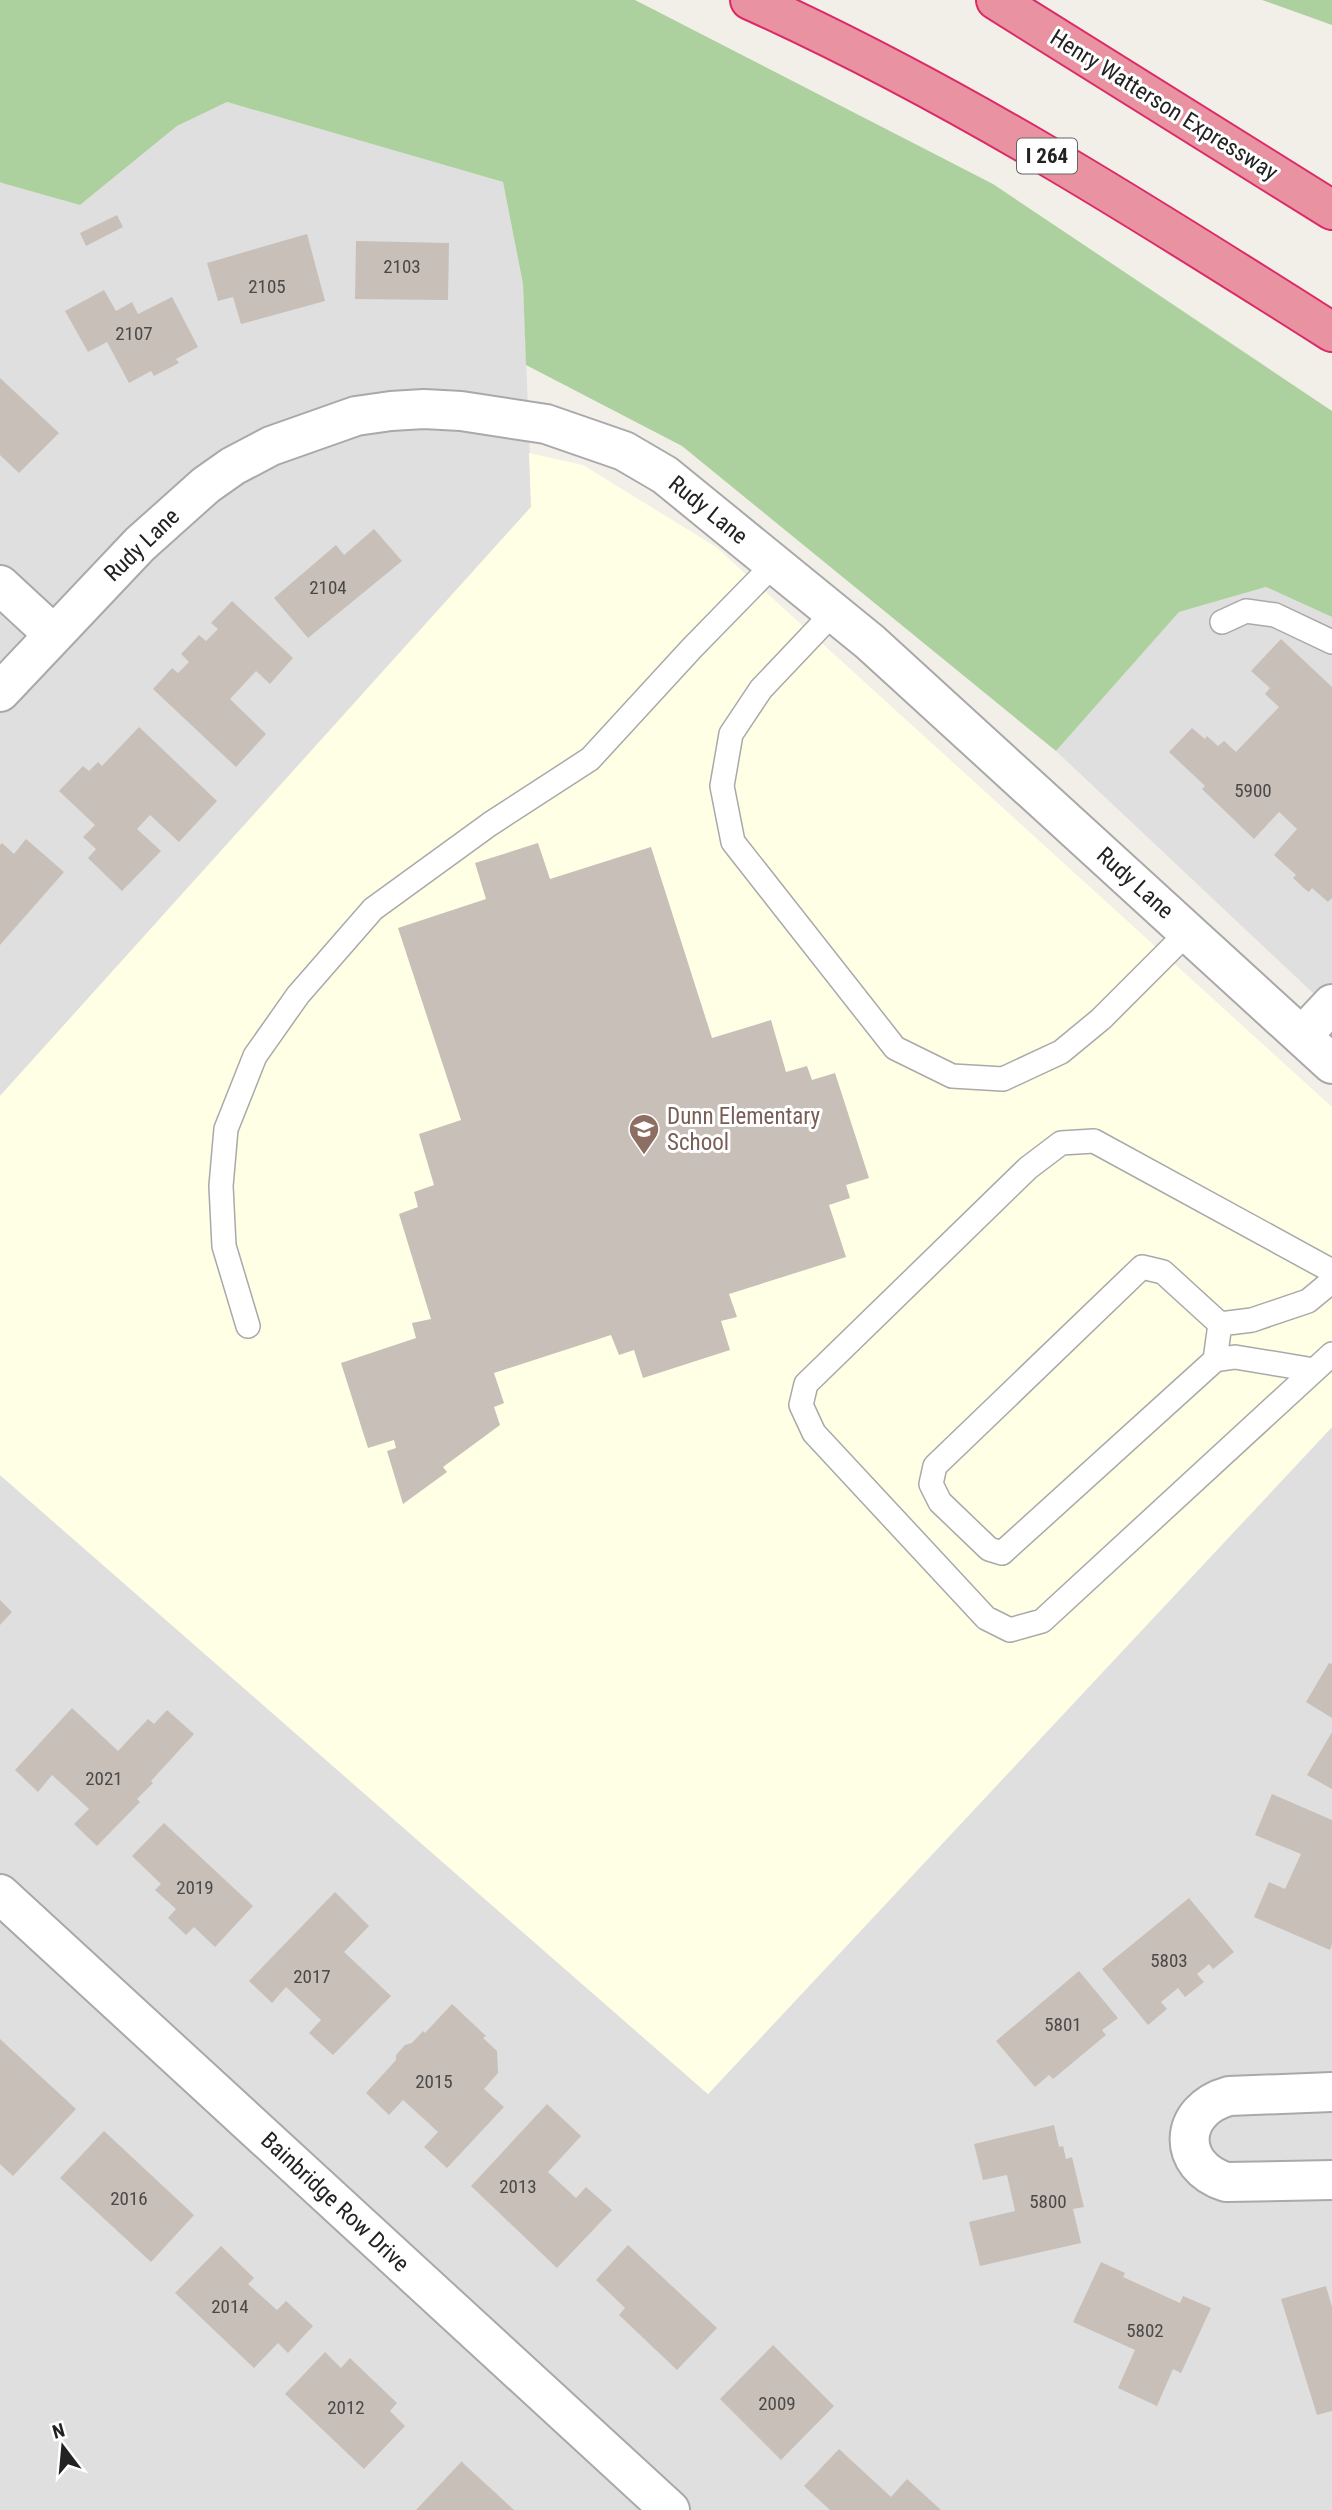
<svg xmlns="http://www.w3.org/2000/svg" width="1332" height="2510" font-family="'Roboto Condensed',sans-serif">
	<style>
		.residential { fill: #e0dfdf }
		.education { fill: #ffffe5 }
		.forest { fill: #add19e }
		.building { fill: #c7bfb8 }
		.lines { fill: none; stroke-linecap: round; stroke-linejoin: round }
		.service-casing { stroke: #a9a9a9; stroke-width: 26 }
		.minor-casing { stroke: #a9a9a9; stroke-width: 42 }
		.motorway-casing { stroke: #dc2a67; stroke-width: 42 }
		.service { stroke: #fff; stroke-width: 23 }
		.minor { stroke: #fff; stroke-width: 38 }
		.motorway { stroke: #e892a2; stroke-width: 38 }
		.labels { text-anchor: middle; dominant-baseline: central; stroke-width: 6; stroke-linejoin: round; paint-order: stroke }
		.number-label { font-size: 19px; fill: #4b4948 }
		.shield { fill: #fff; stroke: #646464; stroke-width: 2 }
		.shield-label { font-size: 21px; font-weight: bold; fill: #222 }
		.street-label { font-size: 23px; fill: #222; stroke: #fff }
		.education-label { font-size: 23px; fill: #785e54; stroke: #fff; text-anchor: start }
	</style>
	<rect width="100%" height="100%" fill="#f2efe9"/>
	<path class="residential" d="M227,102L503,182L523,284L532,506L0,1096V182L80,205L177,126Z
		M1266,587L1332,617V1011L1056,751L1179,612Z
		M1332,1427V2510H0V1475L708,2094Z"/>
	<path class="education" d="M529,453L583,465L716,547L1332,1107V1427L708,2094L0,1475V1096L531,507Z"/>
	<path class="forest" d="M0,0H635L993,184L1332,411V617L1266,587L1179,612L1056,751L682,446L526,365L523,284L503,182L227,102L177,126L80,205L2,183L0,182Z
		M1262,0H1332V25Z"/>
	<path class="building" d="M117,215L123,227L86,246L80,233Z
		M307,234L325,301L241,324L233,297L218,301L207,263Z
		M356,241L449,243L448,300L355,299Z
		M104,290L116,311L132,302L138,314L172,297L198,347L176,359L179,363L154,376L151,371L129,383L107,342L88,352L65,311Z
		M0,378L59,433L19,473L0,455Z
		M374,529L402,561L308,638L274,598L336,545L344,555Z
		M232,601L293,658L270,684L256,671L230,699L266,734L236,767L153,689L172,668L178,673L189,662L181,654L199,635L206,641L218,629L211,623Z
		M1281,639L1332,687V898L1328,902L1312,888L1309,892L1306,890L1293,878L1296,875L1274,855L1297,829L1279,812L1254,839L1202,789L1205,786L1169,752L1192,728L1205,739L1207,736L1218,746L1224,741L1236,752L1279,707L1265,694L1270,688L1251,671Z
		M139,727L217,801L179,842L150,815L137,829L161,851L122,891L88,858L96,849L83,837L95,825L59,791L83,766L89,771L98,762L102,766Z
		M26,839L64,872L0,945V845L2,843L14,854Z
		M538,843L550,879L651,847L712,1038L771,1020L786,1072L807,1066L812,1080L835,1073L869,1178L846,1185L850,1198L829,1205L846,1257L729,1294L737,1317L721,1321L730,1350L643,1378L634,1350L619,1355L611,1335L494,1373L504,1403L494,1407L500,1425L443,1467L447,1472L403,1504L387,1451L396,1448L394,1440L368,1448L341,1363L416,1338L412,1323L431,1319L399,1214L418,1207L414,1192L434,1185L419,1134L461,1120L398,928L486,899L475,863Z
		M0,1600L12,1612L0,1625Z
		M1329,1663L1332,1664V1718L1306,1702Z
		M72,1708L118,1751L148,1719L154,1724L167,1710L194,1734L151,1781L153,1783L137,1799L140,1802L97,1846L74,1824L89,1809L52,1775L38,1792L15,1770Z
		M1332,1732V1789L1307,1775Z
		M1272,1794L1332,1820V1944L1330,1950L1254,1917L1269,1882L1285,1889L1301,1854L1255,1835Z
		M164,1823L253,1906L215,1947L194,1927L186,1935L168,1918L176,1909L155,1890L161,1884L132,1856Z
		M335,1892L369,1926L344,1952L391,1996L333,2055L309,2033L321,2020L286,1987L272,2003L249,1981Z
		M1189,1898L1234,1952L1213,1969L1209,1964L1197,1974L1204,1982L1185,1997L1178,1988L1161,2002L1167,2009L1148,2025L1102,1969Z
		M1079,1971L1118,2018L1102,2030L1106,2035L1053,2079L1049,2075L1035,2087L996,2041Z
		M452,2004L486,2036L483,2038L497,2051L498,2073L484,2089L504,2107L447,2168L424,2147L438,2132L424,2119L403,2100L389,2115L366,2093L396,2060V2055L405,2045L412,2043L423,2031L425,2033Z
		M0,2039L76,2109L13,2176L0,2164Z
		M547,2104L581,2136L548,2172L576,2198L586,2187L612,2210L557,2268L471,2186Z
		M1054,2125L1059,2147L1063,2146L1066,2159L1072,2157L1081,2195L1084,2207L1073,2209L1081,2243L980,2266L969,2222L1015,2211L1007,2175L983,2180L974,2144Z
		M104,2131L194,2215L151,2262L60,2178Z
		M628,2245L717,2328L677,2370L619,2315L625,2308L596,2280Z
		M221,2246L254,2278L248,2284L277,2310L286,2301L313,2326L288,2353L278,2343L254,2368L175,2293Z
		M1101,2262L1125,2273L1123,2277L1180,2303L1183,2296L1211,2308L1181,2373L1173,2369L1157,2406L1118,2388L1135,2350L1073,2322Z
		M1326,2286L1332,2307V2411L1317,2415L1281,2299Z
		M773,2345L834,2406L781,2460L720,2399Z
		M325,2352L341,2368L350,2358L353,2361L397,2403L390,2411L405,2426L364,2469L285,2394Z
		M839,2449L891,2497L907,2479L941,2510H830L804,2486Z
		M462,2461L463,2463L514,2510H416Z"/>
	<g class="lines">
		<g class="service-casing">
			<path id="service" d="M834,612L761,689L731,734L722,786L733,842L895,1048L952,1076L1003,1079L1061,1052L1101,1019L1188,932
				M1222,622L1246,611L1275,615L1332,642
				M1332,1271L1094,1141L1061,1143L1028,1168L806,1384L801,1405L814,1433L986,1618L1010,1630L1042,1621L1332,1354
				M1220,1324L1215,1360L1002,1553L989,1549L940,1502L931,1484L935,1466L1142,1267L1163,1272L1220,1324L1252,1320L1308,1301L1332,1281
				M248,1326L224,1246L221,1186L226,1129L255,1056L298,995L373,909L490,824L590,759L692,648L774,564
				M1215,1360L1235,1357L1314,1370"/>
		</g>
		<g class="minor-casing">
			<path id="minor" d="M0,585L53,634
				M0,692L140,544L206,485L233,466L271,446L356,416L391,411L424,409L461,411L546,424L624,451L665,475L870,642L1332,1064
				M1302,1036L1332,1004
				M0,1894L670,2510
				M1332,2092L1229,2096C1178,2110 1176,2166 1226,2182L1332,2180"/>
		</g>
		<g class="motorway-casing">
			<path id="motorway" d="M750,0C954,92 1143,212 1332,332
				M996,0L1332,210"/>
		</g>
		<use href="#service" class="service"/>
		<use href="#minor" class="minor"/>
		<use href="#motorway" class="motorway"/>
	</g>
	<defs>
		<g id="school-pin" transform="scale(1.575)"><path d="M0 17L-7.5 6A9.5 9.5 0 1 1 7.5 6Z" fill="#8d6e63" stroke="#fff"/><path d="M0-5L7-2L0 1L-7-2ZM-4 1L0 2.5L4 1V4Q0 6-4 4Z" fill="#fff"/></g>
	</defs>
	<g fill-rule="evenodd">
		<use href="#school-pin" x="644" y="1129"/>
	</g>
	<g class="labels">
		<g class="number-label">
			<text x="402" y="266">2103</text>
			<text x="267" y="286">2105</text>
			<text x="134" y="333">2107</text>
			<text x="328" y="587">2104</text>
			<text x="1253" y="790">5900</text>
			<text x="104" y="1778">2021</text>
			<text x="195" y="1887">2019</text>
			<text x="1169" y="1960">5803</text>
			<text x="312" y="1976">2017</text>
			<text x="1063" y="2024">5801</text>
			<text x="434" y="2081">2015</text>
			<text x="518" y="2186">2013</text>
			<text x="129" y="2198">2016</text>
			<text x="1048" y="2201">5800</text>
			<text x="230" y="2306">2014</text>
			<text x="1145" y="2330">5802</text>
			<text x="777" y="2403">2009</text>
			<text x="346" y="2407">2012</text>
		</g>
		<rect class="shield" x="1017" y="138.5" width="60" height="35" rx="5"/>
		<g class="shield-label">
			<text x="1047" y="156">I 264</text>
		</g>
		<g class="street-label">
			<text transform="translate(1164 105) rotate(32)">Henry Watterson Expressway</text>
			<text transform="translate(708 510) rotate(39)">Rudy Lane</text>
			<text transform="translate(142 545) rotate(-44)">Rudy Lane</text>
			<text transform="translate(1135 883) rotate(42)">Rudy Lane</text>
			<text transform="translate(335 2202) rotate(43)">Bainbridge Row Drive</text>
		</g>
		<g class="education-label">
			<text x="667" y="1116">Dunn Elementary<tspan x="667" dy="26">School</tspan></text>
		</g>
	</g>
	<g transform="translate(63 2447) rotate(344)" stroke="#ffffff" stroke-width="5" paint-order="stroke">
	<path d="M0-5L12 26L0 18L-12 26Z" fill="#222222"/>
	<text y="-10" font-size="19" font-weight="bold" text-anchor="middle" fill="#222222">N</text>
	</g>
</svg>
